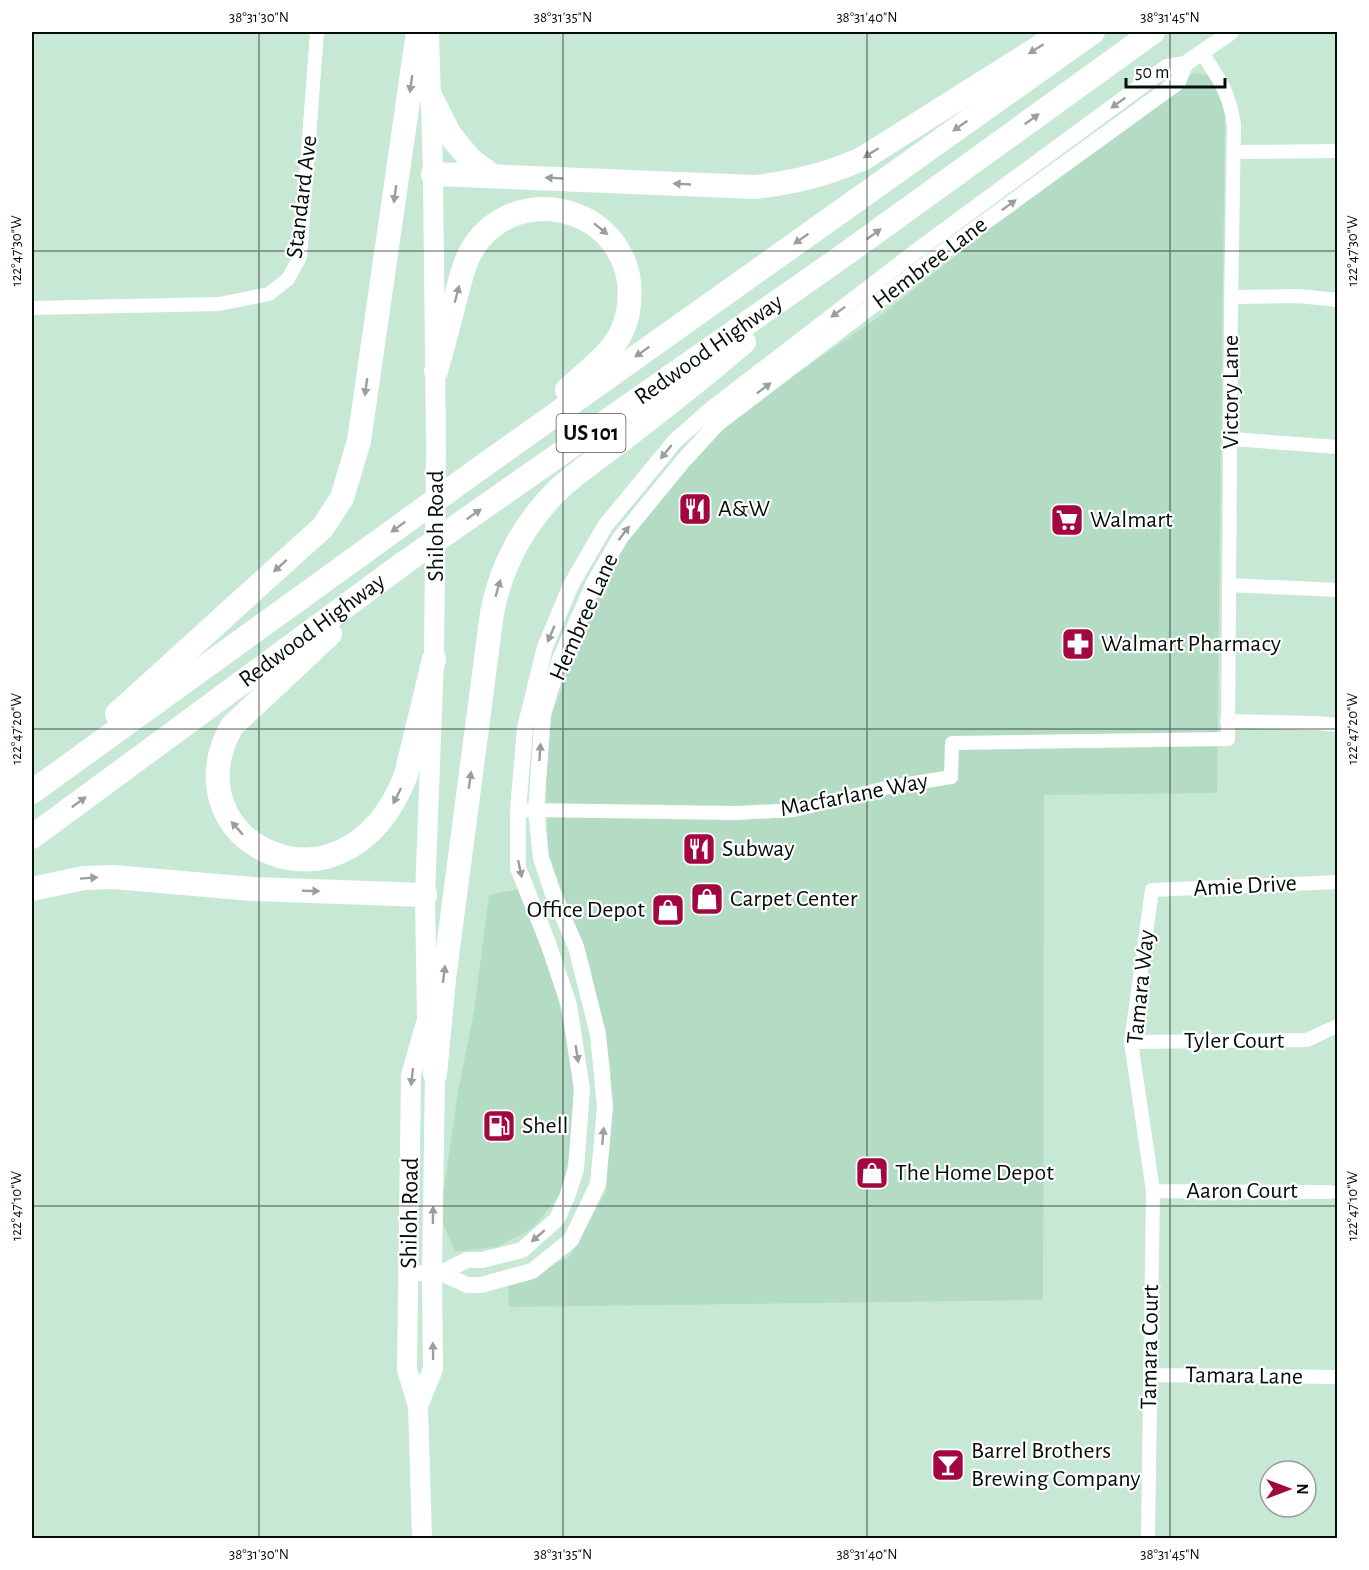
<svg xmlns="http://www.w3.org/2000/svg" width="1369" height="1570" font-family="'Alegreya Sans',sans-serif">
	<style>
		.built { fill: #b4dcc5 }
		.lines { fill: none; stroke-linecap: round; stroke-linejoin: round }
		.minor { stroke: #fff; stroke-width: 14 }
		.tertiary { stroke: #fff; stroke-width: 16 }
		.secondary { stroke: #fff; stroke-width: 20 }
		.motorway { stroke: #fff; stroke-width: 24 }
		.oneway { fill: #9b9f9c }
		.ticks { fill: none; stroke: #040e08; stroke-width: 1.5; stroke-opacity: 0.45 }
		.labels { text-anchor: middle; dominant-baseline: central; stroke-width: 4.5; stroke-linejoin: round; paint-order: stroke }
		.shield { fill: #fff; stroke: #4f5652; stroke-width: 1.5 }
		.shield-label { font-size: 22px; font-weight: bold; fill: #040e08 }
		.street-label { font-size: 24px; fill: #040e08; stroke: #fff }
		.poi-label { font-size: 24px; fill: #040e08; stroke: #fff; text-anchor: start }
		.neatline { fill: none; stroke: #040e08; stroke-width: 2 }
		.ticks-label { font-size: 15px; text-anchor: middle; fill: #040e08 }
	</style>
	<rect width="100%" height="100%" fill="#c7e8d5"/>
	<path class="built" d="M1193,73L1210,76L1225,111L1217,793L1044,795L1043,1300L509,1307L508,1285L569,1257L606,1192L611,1069L590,966L548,853L546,780L551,717L580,638L614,562L646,513L731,419L884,313L1074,161Z
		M519,889L553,977L573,1063L574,1131L562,1192L532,1229L497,1247L455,1252L440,1216L458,1092L474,1011L489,895Z"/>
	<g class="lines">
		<path class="minor" d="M1234,152L1338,151
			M1231,297L1298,296L1338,300
			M32,308L219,304L269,294L288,279L300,257L317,32
			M1231,439L1338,447
			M1229,585L1338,590
			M1227,721L1317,723L1338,725
			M528,810L737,813L794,810L890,787L951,777L952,743L1228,739L1231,307L1234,125C1229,92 1220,80 1202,53
			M1131,1042L1307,1040L1335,1027
			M1153,1191L1331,1192
			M1150,1375L1338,1377
			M1148,1538L1153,1191L1131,1042L1152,890L1338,882"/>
		<path class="tertiary" d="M410,1273H441L467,1260H482L522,1250L557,1219L567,1197L576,1169L582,1089L569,1005L548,943L518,868V810L525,728L545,647L571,585L605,526L675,441L710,410L918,250L1167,67L1185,64L1231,32
			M441,1273L467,1285H481L532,1271L571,1240L598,1184L605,1107L598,1034L576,947L552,891L541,858L536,810L543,714L560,659L595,581L620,538L684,460L717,424L927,264L1178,82L1185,64"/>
		<path class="secondary" d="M418,1406L433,1369L432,1273L435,1074L427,1020L425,895L434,659L436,446L433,174L429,32
			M422,1538L418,1406L407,1370L411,1075L425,1026"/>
		<g class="motorway">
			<path d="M431,97L450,135L470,159L491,175"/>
			<path d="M433,174L755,187C797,182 824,175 862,159L1054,38L1089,32"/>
			<path d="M436,371C443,346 450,321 456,296C460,282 463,266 470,253C508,182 618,201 629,282C631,301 629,318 620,335C608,357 585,373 567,390"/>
			<path d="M330,634L232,726C200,781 223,844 288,858C306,861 326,859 342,851C374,836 394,806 406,775L434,659"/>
			<path d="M117,714L323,527L342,498L359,441L418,32"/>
			<path d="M32,792L476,471L1093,32"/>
			<path id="s1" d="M32,837L404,563L840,258L1153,32"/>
			<path d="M32,889L84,878L113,877L253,889L425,895"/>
			<path d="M435,1074L444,979L492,613C501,565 525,521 561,487C581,469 605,453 626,437C666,406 706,375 744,342"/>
		</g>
	</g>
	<defs><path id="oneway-solid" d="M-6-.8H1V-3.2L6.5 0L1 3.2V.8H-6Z" transform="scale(1.5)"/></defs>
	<g class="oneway">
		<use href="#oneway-solid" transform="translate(1036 49) rotate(148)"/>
		<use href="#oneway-solid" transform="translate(411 84) rotate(98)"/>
		<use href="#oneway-solid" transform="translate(1118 103) rotate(144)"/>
		<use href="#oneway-solid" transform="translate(1032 119) rotate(-36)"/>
		<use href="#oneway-solid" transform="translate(960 126) rotate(145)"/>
		<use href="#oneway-solid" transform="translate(871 153) rotate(148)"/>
		<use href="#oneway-solid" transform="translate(554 178) rotate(-177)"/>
		<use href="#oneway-solid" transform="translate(682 184) rotate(-177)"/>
		<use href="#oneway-solid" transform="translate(395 194) rotate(98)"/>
		<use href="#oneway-solid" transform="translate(1009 205) rotate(-36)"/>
		<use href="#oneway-solid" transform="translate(601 229) rotate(39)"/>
		<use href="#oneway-solid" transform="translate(874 234) rotate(-36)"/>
		<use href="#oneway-solid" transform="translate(801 239) rotate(145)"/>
		<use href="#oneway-solid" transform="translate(457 294) rotate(-75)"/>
		<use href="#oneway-solid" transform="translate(838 312) rotate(143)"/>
		<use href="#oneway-solid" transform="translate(642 352) rotate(145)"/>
		<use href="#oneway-solid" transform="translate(366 387) rotate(98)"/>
		<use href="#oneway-solid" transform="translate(764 388) rotate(-37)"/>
		<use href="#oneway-solid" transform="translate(666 452) rotate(129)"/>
		<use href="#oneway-solid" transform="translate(474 514) rotate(-35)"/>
		<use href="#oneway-solid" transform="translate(398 527) rotate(144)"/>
		<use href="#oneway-solid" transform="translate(624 533) rotate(-53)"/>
		<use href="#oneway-solid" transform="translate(280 566) rotate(138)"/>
		<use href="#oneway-solid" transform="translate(498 588) rotate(-74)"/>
		<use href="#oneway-solid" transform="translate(551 634) rotate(113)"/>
		<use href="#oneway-solid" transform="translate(540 752) rotate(-86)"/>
		<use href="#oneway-solid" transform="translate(470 780) rotate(-82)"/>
		<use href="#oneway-solid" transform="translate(397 796) rotate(117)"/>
		<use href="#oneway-solid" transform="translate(79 802) rotate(-36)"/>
		<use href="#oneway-solid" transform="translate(237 828) rotate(-131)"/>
		<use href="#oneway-solid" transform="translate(520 869) rotate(78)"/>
		<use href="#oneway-solid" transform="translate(89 878) rotate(-4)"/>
		<use href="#oneway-solid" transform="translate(311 891) rotate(2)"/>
		<use href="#oneway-solid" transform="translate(444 974) rotate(-83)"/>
		<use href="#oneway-solid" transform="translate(577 1054) rotate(81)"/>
		<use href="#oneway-solid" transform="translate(412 1077) rotate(97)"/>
		<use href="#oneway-solid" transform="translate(603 1136) rotate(-85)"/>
		<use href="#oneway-solid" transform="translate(433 1215) rotate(-89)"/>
		<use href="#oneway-solid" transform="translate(538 1236) rotate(139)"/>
		<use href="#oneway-solid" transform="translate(433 1351) rotate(-91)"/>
	</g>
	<path class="ticks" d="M259,32V1538M563,32V1538M867,32V1538M1170,32V1538M32,251H1338M32,729H1338M32,1206H1338"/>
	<defs>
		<g id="restaurant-square" transform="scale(1.725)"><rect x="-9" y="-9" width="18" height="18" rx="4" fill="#a20741" stroke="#fff"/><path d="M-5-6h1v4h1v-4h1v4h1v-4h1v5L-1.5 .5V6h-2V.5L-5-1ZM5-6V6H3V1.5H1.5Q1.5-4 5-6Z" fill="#fff"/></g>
		<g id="supermarket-square" transform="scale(1.725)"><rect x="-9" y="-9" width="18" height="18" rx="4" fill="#a20741" stroke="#fff"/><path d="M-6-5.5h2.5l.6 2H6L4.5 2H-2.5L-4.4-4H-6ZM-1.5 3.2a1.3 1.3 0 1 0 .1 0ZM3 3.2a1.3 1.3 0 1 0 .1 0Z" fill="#fff"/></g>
		<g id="pharmacy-square" transform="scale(1.725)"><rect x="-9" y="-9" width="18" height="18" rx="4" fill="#a20741" stroke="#fff"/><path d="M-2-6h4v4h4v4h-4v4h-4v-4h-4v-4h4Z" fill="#fff"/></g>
		<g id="shop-square" transform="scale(1.725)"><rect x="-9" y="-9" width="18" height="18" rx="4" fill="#a20741" stroke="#fff"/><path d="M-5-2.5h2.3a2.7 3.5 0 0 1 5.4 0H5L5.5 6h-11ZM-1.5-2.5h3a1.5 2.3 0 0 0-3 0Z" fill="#fff"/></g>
		<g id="fuel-square" transform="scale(1.725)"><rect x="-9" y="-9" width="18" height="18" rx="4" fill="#a20741" stroke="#fff"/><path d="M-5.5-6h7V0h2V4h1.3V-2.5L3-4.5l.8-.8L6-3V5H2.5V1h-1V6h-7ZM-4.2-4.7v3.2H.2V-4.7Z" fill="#fff"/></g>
		<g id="bar-square" transform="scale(1.725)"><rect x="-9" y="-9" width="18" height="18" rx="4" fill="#a20741" stroke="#fff"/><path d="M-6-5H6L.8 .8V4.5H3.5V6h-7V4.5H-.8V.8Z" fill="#fff"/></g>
	</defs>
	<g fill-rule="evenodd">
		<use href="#restaurant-square" x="695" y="509"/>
		<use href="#supermarket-square" x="1067" y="520"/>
		<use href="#pharmacy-square" x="1078" y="644"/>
		<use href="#restaurant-square" x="699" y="849"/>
		<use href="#shop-square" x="707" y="899"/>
		<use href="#shop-square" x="668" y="910"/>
		<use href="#fuel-square" x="499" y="1126"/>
		<use href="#shop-square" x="872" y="1173"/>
		<use href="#bar-square" x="948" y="1465"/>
	</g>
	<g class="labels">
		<rect class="shield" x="556.5" y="414" width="69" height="38" rx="4.5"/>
		<g class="shield-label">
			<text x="591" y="433">US 101</text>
		</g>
		<g class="street-label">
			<text transform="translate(302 197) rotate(-83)">Standard Ave</text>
			<text transform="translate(930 263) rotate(-37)">Hembree Lane</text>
			<text stroke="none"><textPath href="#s1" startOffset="834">Redwood Highway</textPath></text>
			<text transform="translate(1231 392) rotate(-90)">Victory Lane</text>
			<text transform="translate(436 526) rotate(-90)">Shiloh Road</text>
			<text transform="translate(584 617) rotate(-66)">Hembree Lane</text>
			<text stroke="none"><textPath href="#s1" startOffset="348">Redwood Highway</textPath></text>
			<text transform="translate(854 795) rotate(-11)">Macfarlane Way</text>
			<text transform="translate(1245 886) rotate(-3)">Amie Drive</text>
			<text transform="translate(1141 987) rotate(-84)">Tamara Way</text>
			<text x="1234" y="1041">Tyler Court</text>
			<text x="1242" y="1191">Aaron Court</text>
			<text transform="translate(410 1213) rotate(-89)">Shiloh Road</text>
			<text transform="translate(1150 1347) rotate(-89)">Tamara Court</text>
			<text transform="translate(1244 1376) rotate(1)">Tamara Lane</text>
		</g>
		<g class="poi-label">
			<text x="718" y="509">A&amp;W</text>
			<text x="1090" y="520">Walmart</text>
			<text x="1101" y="644">Walmart Pharmacy</text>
			<text x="722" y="849">Subway</text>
			<text x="730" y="899">Carpet Center</text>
			<text x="645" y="910" text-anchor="end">Office Depot</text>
			<text x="522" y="1126">Shell</text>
			<text x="895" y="1173">The Home Depot</text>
			<text x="971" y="1451">Barrel Brothers<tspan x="971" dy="28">Brewing Company</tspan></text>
		</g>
	</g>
	<rect width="1369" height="1570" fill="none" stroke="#ffffff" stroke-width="66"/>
	<g transform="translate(1288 1489) rotate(90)"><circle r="28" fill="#ffffff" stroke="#9b9f9c" stroke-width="1.5"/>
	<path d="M0-4.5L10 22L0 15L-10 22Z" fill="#a20741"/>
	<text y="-9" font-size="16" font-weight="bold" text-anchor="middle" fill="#040e08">N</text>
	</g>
	<path d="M1126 78v9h99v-9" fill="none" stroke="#040e08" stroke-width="3"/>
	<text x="1135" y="78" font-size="18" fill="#040e08" stroke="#ffffff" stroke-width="4.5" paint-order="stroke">50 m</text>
	<rect x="33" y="33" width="1303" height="1504" class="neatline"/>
	<g class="ticks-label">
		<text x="259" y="22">38°31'30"N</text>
		<text x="563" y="22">38°31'35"N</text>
		<text x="867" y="22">38°31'40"N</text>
		<text x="1170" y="22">38°31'45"N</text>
		<text transform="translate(1352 251) rotate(-90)" y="5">122°47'30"W</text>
		<text transform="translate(16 251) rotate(-90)" y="5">122°47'30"W</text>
		<text transform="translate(1352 729) rotate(-90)" y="5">122°47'20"W</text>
		<text transform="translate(16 729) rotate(-90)" y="5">122°47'20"W</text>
		<text transform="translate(1352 1206) rotate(-90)" y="5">122°47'10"W</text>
		<text transform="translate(16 1206) rotate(-90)" y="5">122°47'10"W</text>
		<text x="259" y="1559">38°31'30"N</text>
		<text x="563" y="1559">38°31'35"N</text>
		<text x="867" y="1559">38°31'40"N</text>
		<text x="1170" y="1559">38°31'45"N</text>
	</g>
</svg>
